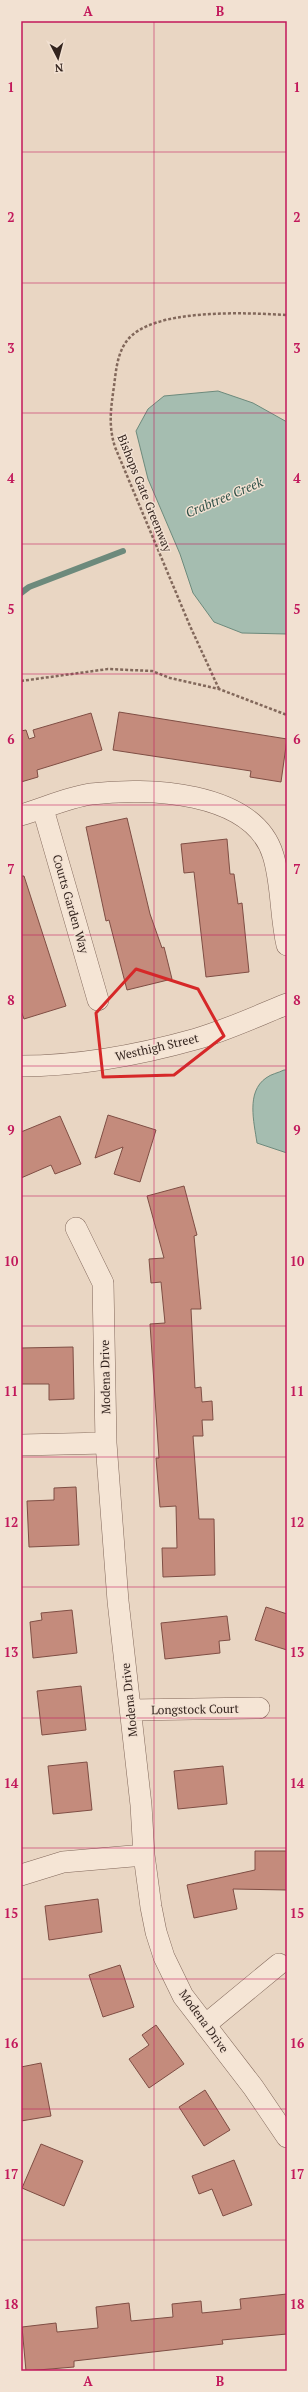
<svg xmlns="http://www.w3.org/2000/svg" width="308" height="2392" font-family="'PT Serif',serif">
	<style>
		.water { fill: #a5bdb0; stroke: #6d8a7c }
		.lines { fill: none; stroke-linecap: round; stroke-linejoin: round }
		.stream { stroke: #6d8a7c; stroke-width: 6 }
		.building { fill: #c48b7c; stroke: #7f4e44 }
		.minor-casing { stroke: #82685b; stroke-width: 22 }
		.path { stroke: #82685b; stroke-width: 2.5; stroke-dasharray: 3 2; stroke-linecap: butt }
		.minor { stroke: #f5e5d5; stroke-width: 21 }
		.marked { fill: none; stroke: #d62828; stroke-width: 3; stroke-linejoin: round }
		.grid { fill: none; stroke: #c2185b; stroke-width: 1; stroke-opacity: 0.55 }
		.labels { text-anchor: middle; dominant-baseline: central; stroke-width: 3; stroke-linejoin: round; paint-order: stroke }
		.street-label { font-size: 12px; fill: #33241e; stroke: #f2e1d2 }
		.water-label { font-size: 13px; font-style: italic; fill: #2f5148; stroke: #f2e1d2 }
		.neatline { fill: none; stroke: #c2185b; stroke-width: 1.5 }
		.grid-label { font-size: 13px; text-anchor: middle; font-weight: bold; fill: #c2185b }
	</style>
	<rect width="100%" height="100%" fill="#e9d6c3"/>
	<path class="water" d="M218,391L253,403L287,422V634L242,633L214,622L193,593L180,554L148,479L136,431L148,409L164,396Z
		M284,1070H287V1153L257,1143C254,1122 246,1092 266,1078C271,1074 278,1073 284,1070Z"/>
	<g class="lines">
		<path class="stream" d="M21,593L29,587L123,551"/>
	</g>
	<path class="building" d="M119,712L287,739L281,782L250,777L251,771L113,750Z
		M91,713L102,750L37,770L38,777L21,782V731L26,730L29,739L35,737L33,730Z
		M127,818L150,914L162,948L164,947L172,979L127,990L109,920L106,921L86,827Z
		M227,839L230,874H234L238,904L242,903L249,972L206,977L194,872L184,873L181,844Z
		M21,876H24L66,1006L24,1019L21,1011Z
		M108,1115L156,1130L140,1182L114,1174L123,1147L95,1158Z
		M60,1116L81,1164L55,1174L51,1165L21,1178V1132Z
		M184,1186L197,1235L194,1236L201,1309H191L195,1388L201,1387L202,1402L212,1401L213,1420H202L203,1436H193L199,1519H214L215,1575L163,1577L162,1548H177L176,1506L160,1507L156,1458H159L150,1324L165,1323L161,1282L151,1283L149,1259L164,1258L147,1196Z
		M73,1347L74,1399L49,1400V1384H21V1348Z
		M76,1487L79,1545L29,1547L27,1501L54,1500V1488Z
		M266,1607L287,1614V1650L255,1640Z
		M72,1610L77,1653L33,1658L30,1622L42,1620L41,1613Z
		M227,1616L230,1640L219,1641L220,1653L165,1659L161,1623Z
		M81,1686L86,1730L42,1735L37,1691Z
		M87,1762L92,1810L53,1814L48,1766Z
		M223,1766L227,1804L178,1809L174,1771Z
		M255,1851H287V1890L233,1889L237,1909L194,1918L187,1885L255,1870Z
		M98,1899L102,1932L49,1940L45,1906Z
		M120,1965L134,2007L103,2017L89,1975Z
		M156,2025L184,2064L149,2088L129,2059L149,2045L142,2035Z
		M41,2063L51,2116L21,2121V2067Z
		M205,2090L230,2130L204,2146L179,2107Z
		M41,2144L83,2161L64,2206L22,2188Z
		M234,2160L252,2205L223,2216L212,2189L199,2194L192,2176Z
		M287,2294V2334L222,2340L223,2344L74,2361V2367L26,2371L22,2327L56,2323L57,2332L98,2328L96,2307L129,2303L131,2321L173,2317L172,2304L201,2301L202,2313L241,2309L240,2299Z"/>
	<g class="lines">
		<g class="minor-casing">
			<path id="minor" d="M43,809L98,1000
				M21,815C42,809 69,797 91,794C145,787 253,790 273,855C282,883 280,915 287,945
				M21,1066C80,1066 139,1055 196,1039C227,1030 257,1016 287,1004
				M76,1228L103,1283L106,1443L118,1601L141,1805L144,1855L151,1907L156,1932L164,1957L183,1996L253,2087L287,2137
				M21,1445L106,1443
				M131,1710L259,1708
				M21,1875L63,1862L144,1855
				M205,2025L279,1964"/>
		</g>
		<path class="path" d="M21,681L108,669L152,671L170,678L219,689L287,715
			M219,689L190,626L115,447C108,425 111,408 114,386C116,371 117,355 126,342C150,307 249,313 287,315"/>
		<use href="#minor" class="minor"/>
	</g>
	<path class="marked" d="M136,969L198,989L224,1036L174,1075L103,1077L96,1013Z"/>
	<path class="grid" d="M154,21V2371M21,152H287M21,283H287M21,413H287M21,544H287M21,674H287M21,805H287M21,935H287M21,1066H287M21,1196H287M21,1326H287M21,1457H287M21,1587H287M21,1718H287M21,1848H287M21,1979H287M21,2109H287M21,2240H287"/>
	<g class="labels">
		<g class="street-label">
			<text transform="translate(145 493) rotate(68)">Bishops Gate Greenway</text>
			<text transform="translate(71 904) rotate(74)">Courts Garden Way</text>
			<text transform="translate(157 1047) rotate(-13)">Westhigh Street</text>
			<text transform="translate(105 1377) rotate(-91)">Modena Drive</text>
			<text transform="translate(129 1700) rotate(-96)">Modena Drive</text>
			<text transform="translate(195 1709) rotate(-1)">Longstock Court</text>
			<text transform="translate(204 2021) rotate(54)">Modena Drive</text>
		</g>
		<g class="water-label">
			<text transform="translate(224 497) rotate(-23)">Crabtree Creek</text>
		</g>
	</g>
	<rect width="308" height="2392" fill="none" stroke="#f2e1d2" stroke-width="44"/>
	<g transform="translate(58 58) rotate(174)" stroke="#f2e1d2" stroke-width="3" paint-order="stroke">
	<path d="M0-3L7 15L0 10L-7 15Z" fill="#33241e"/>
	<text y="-6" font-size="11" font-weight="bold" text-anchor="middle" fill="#33241e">N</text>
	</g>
	<rect x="22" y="22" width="264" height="2348" class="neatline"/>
	<g class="grid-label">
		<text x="88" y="16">A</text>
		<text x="220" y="16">B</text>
		<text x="11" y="92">1</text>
		<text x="297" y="92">1</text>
		<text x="11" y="222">2</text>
		<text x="297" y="222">2</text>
		<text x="11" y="353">3</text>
		<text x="297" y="353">3</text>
		<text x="11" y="483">4</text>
		<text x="297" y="483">4</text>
		<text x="11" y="614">5</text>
		<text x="297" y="614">5</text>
		<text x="11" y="744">6</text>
		<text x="297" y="744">6</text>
		<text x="11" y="874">7</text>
		<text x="297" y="874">7</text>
		<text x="11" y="1005">8</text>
		<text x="297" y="1005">8</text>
		<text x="11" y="1135">9</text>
		<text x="297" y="1135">9</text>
		<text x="11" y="1266">10</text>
		<text x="297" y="1266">10</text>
		<text x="11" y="1396">11</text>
		<text x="297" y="1396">11</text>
		<text x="11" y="1527">12</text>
		<text x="297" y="1527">12</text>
		<text x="11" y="1657">13</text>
		<text x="297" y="1657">13</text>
		<text x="11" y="1788">14</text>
		<text x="297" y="1788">14</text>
		<text x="11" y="1918">15</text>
		<text x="297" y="1918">15</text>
		<text x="11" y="2048">16</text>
		<text x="297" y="2048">16</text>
		<text x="11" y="2179">17</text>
		<text x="297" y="2179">17</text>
		<text x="11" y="2309">18</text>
		<text x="297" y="2309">18</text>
		<text x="88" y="2386">A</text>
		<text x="220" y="2386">B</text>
	</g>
</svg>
